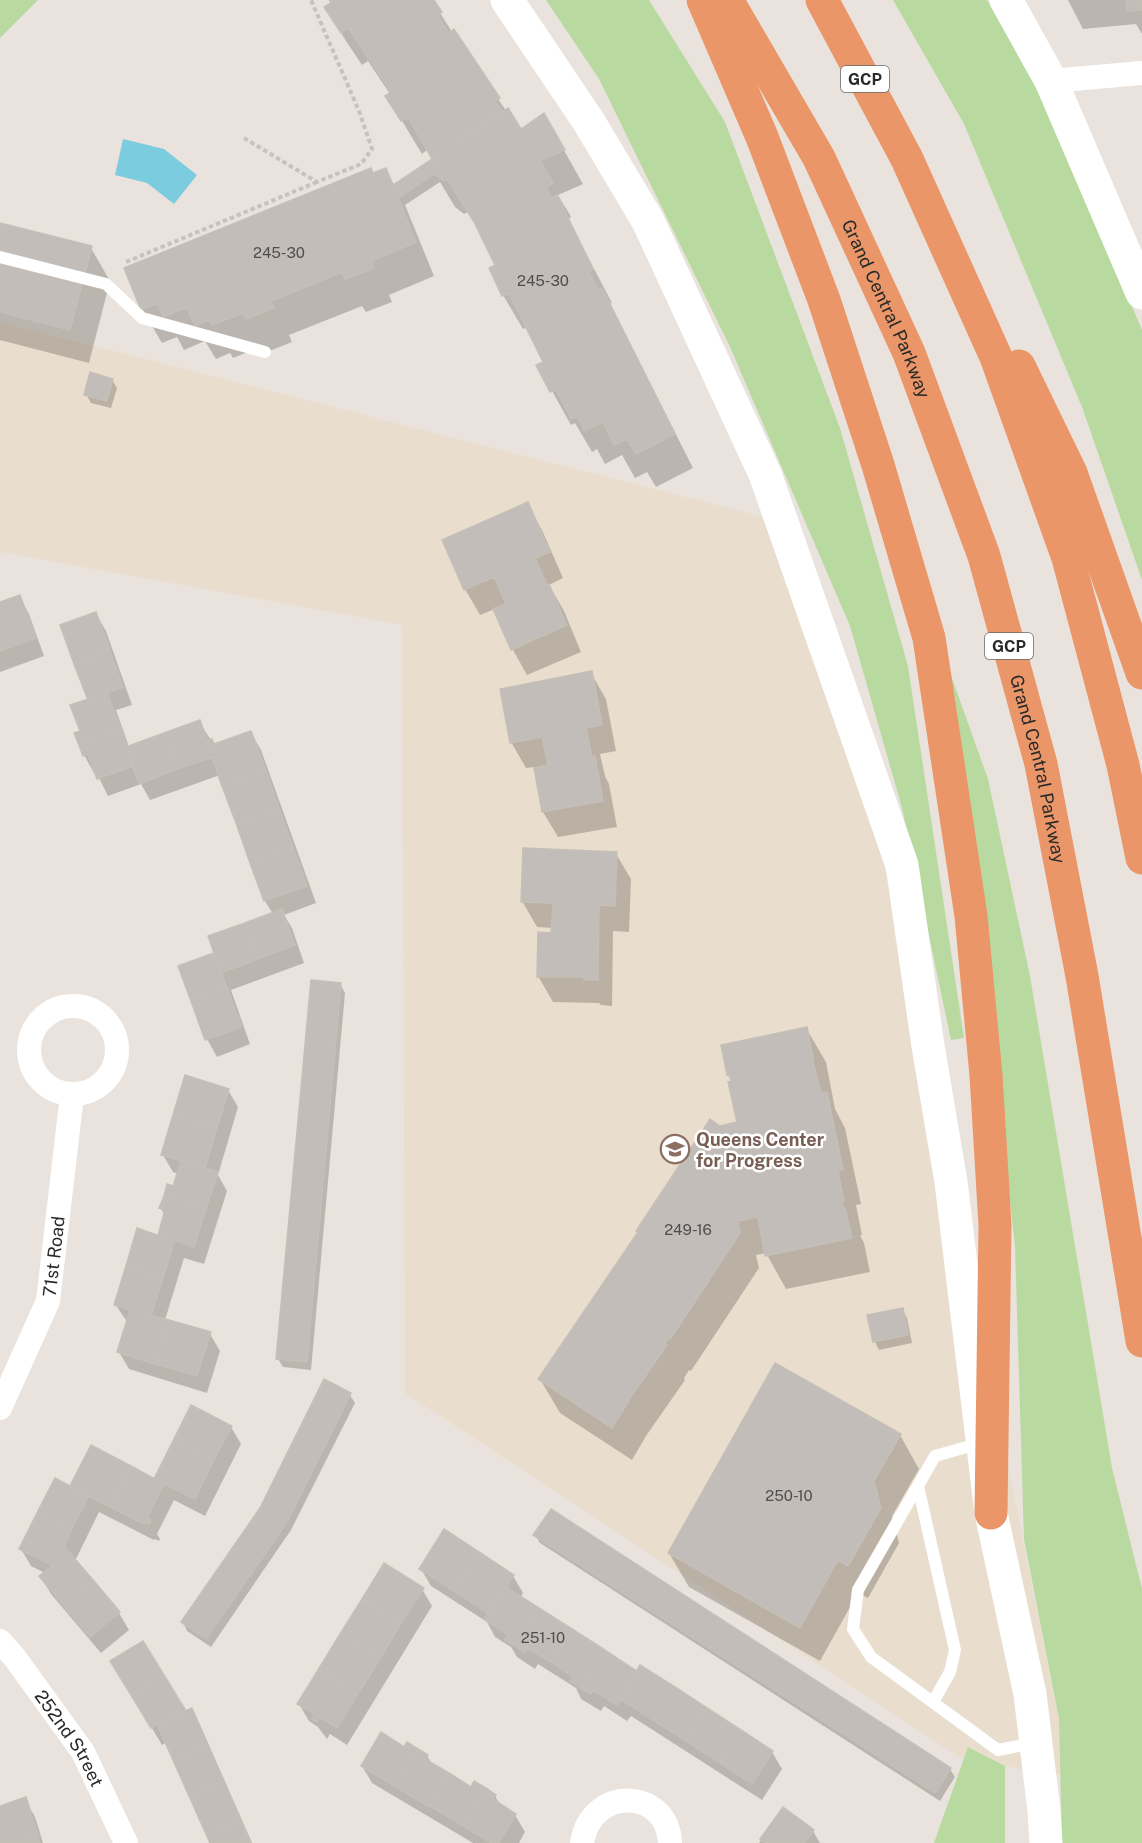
<svg xmlns="http://www.w3.org/2000/svg" width="1142" height="1843" font-family="'Public Sans',sans-serif">
	<style>
		.education { fill: #e9dece }
		.green { fill: #b8daa0 }
		.water { fill: #7cccdf }
		.shadow { fill: #0003 }
		.building { fill: #c2bdb9; stroke: #c5bfb7; stroke-width: 1.5 }
		.lines { fill: none; stroke-linecap: round; stroke-linejoin: round }
		.path { stroke: #c3c3c3; stroke-width: 4; stroke-dasharray: 4.5 3; stroke-linecap: butt }
		.lane { stroke: #fff; stroke-width: 12 }
		.street { stroke: #fff; stroke-width: 24 }
		.secondary { stroke: #fff; stroke-width: 33 }
		.highway { stroke: #ea9668; stroke-width: 33 }
		.labels { text-anchor: middle; dominant-baseline: central; stroke-width: 5; stroke-linejoin: round; paint-order: stroke }
		.number-label { font-size: 15px; fill: #4f4e4d }
		.shield { fill: #fff; stroke: #696969; stroke-width: 1.5 }
		.shield-label { font-size: 16px; font-weight: bold; fill: #292929 }
		.street-label { font-size: 18px; fill: #292929; stroke: #fff }
		.education-label { font-size: 18px; font-weight: bold; fill: #785e54; stroke: #fff; text-anchor: start }
	</style>
	<rect width="100%" height="100%" fill="#eae3dd"/>
	<path class="education" d="M0,322L768,518L846,742L896,906L1059,1719L1061,1774L1031,1771L1005,1766L969,1747L964,1760L405,1393L402,625L0,552Z"/>
	<path class="green" d="M0,0H38L0,38Z
		M546,0H649L725,122L840,428L908,666L964,1038L951,1040L902,808L850,626L730,347L599,79Z
		M893,0H987L1043,94L1142,330V580L1082,407L964,124Z
		M942,650L988,779L1030,976L1112,1468L1142,1589V1843H1062L1059,1719L1024,1539L1015,1247L983,943Z
		M968,1747L1005,1766V1843H934Z"/>
	<path class="water" d="M123,139L164,149L197,175L174,204L147,183L115,175Z"/>
	<path class="shadow" d="M329,0H432L452,32L520,131L544,115L583,184L558,195L571,217L568,219L612,303L610,304L693,468L656,487L647,472L635,478L622,455L605,464L597,449L592,452L575,423L571,425L538,366L545,362L527,327L523,329L503,295L497,266L480,231L468,212L464,214L455,207L440,182L405,205L434,276L389,295L392,302L366,312L362,306L289,335L292,342L267,352L263,346L233,358L230,353L216,359L205,341L184,350L177,337L162,343L142,309L373,175L385,170L395,186L434,159L428,149L422,154L387,96L390,94L368,61L362,65L346,41L326,8L331,5Z
		M1068,0H1142V34L1136,24L1083,29Z
		M0,224L91,248L110,281L89,363L0,340Z
		M112,380L117,388L111,408L91,403L86,394Z
		M527,504L542,530L563,578L549,585L564,611L581,652L527,675L513,650L495,609L480,615L465,589Z
		M19,597L29,614L44,656L0,672V604Z
		M96,614L106,631L132,705L116,710L129,747L199,722L215,746L251,733L261,750L316,903L284,915L292,928L304,963L231,990L250,1044L217,1057L207,1039L216,954L273,914L265,901L220,775L150,800L141,784L108,796L96,772L94,773L84,755L82,732L89,700Z
		M591,673L606,699L616,751L600,754L605,776L609,784L617,827L558,837L543,812L535,767L526,768L511,742Z
		M616,854L631,879L629,932L613,931L612,1006L601,1005L599,1003L553,1002L538,976L553,934V928L537,927L522,901Z
		M340,984L345,993L311,1370L283,1367L278,1359Z
		M806,1028L826,1062L835,1109L845,1128L861,1204L856,1205L862,1235H860L864,1243L870,1272L786,1289L766,1253L756,1255L759,1268L691,1371L689,1370L684,1378L685,1380L646,1436L632,1460L560,1413L540,1379L720,1128L738,1124L733,1082L728,1074L722,1046Z
		M228,1090L238,1107L218,1175L227,1191L204,1264L184,1258L165,1320L210,1334L220,1351L207,1393L129,1369L119,1352L128,1323L115,1304L159,1237L165,1216L161,1208L174,1188L178,1174L173,1172L163,1155Z
		M902,1309L907,1318L912,1343L879,1350L875,1342L869,1316Z
		M350,1395L355,1403L291,1530L211,1647L187,1631L183,1622Z
		M231,1427L241,1444L205,1516L174,1500L157,1534L160,1539L159,1541L155,1539L154,1540L99,1512L75,1561L119,1613L129,1630L101,1653L51,1594L41,1577L45,1573L31,1566L21,1549L71,1487L155,1479Z
		M900,1435L919,1469L892,1516L899,1543L868,1598L858,1593L820,1661L689,1587L669,1553Z
		M535,1535L950,1769L955,1777L940,1801L540,1543Z
		M421,1569L513,1576L523,1593L520,1598L637,1672L772,1752L782,1769L762,1800L631,1716L627,1721L604,1706L601,1711L581,1699L576,1688L538,1664L535,1669L517,1657L511,1647L495,1637L487,1622L431,1586Z
		M422,1589L432,1606L347,1745L330,1734L327,1739L318,1727L309,1721L299,1704Z
		M122,1678L185,1713L191,1710L201,1727L252,1843H211L167,1742L162,1745Z
		M405,1749L427,1756L433,1765L471,1789L495,1796L501,1806L515,1815L525,1832L519,1843H473L372,1783L362,1766Z
		M25,1799L35,1817L43,1843H1L0,1807Z
		M783,1809L813,1831L820,1843H759Z"/>
	<path class="building" d="M330,0H434L442,12L437,15L449,33L454,29L500,98L495,101L502,111L432,159L408,117L401,121L385,96L391,92L348,28L341,33L324,7L331,3Z
		M1126,0H1142V10L1127,11Z
		M508,108L521,129L544,113L565,150L540,161L553,183L546,187L551,198L557,195L593,269L589,272L598,290L602,288L675,434L636,454L627,439L614,445L603,422L584,431L577,416L571,419L556,389L550,392L536,365L543,362L509,293L502,296L489,268L495,265L474,222L447,179L444,181L434,174L432,159Z
		M432,159L434,174L398,198L393,185Z
		M371,168L373,173L386,168L416,242L371,261L374,268L345,279L342,272L271,301L274,308L246,319L243,313L212,325L210,319L195,326L187,307L163,317L158,303L141,310L124,268Z
		M0,223L92,246L70,330L0,312Z
		M90,372L113,379L107,401L84,395Z
		M528,502L550,552L535,558L547,585L549,584L567,625L511,650L493,609L506,604L494,577L464,590L442,540Z
		M20,595L36,638L0,651V602Z
		M96,612L110,650L74,664L60,625Z
		M110,650L123,687L88,700L74,664Z
		M592,671L602,725L586,728L592,757L595,756L603,801L542,812L534,768L548,765L542,737L510,743L500,689Z
		M107,693L121,729L79,745L74,733L80,731L70,705Z
		M200,720L213,757L177,769L164,733Z
		M121,729L133,766L97,779L88,754L83,756L79,745Z
		M251,731L266,770L222,786L212,757L208,740L212,739L214,744Z
		M164,733L177,769L139,784L126,747Z
		M266,770L279,808L236,823L222,786Z
		M279,808L293,847L250,863L236,823Z
		M293,847L307,886L264,901L250,863Z
		M523,848L617,852L615,906L599,905L598,980H584V977H537L538,932L551,933L553,903L521,902Z
		M282,909L295,945L258,959L245,923Z
		M245,923L258,959L221,973L208,936Z
		M214,953L227,988L191,1001L178,966Z
		M311,980L341,983L307,1362L276,1359Z
		M227,988L242,1027L205,1040L191,1001Z
		M807,1027L813,1057H812L821,1093L827,1092L843,1170L838,1171L844,1201H842L843,1208H845L852,1238L765,1256L758,1217L738,1221L740,1233L671,1338L669,1337L665,1344L667,1345L627,1402H628L612,1428L538,1379L638,1232L636,1231L710,1119L720,1126L737,1122L728,1082L731,1081L729,1074L727,1075L721,1045Z
		M185,1075L229,1089L217,1128L173,1115Z
		M173,1115L217,1128L205,1168L161,1155Z
		M181,1161L218,1172L206,1209L164,1196L167,1184L173,1186Z
		M164,1196L206,1209L194,1247L158,1235L165,1210L159,1208Z
		M137,1228L174,1241L163,1278L126,1266Z
		M126,1266L163,1278L151,1316L114,1305Z
		M903,1308L908,1335L873,1342L867,1315Z
		M130,1310L169,1320L155,1364L117,1352Z
		M169,1320L211,1332L197,1376L155,1364Z
		M775,1363L901,1434L874,1481L881,1508L848,1566L838,1560L800,1628L668,1553Z
		M324,1379L351,1393L287,1522L206,1639L181,1622L260,1508Z
		M191,1405L232,1426L213,1461L173,1441Z
		M173,1441L213,1461L195,1499L154,1479Z
		M91,1445L131,1466L110,1507L70,1486Z
		M131,1466L164,1484L147,1518L151,1520L149,1524L145,1522L144,1524L110,1507Z
		M55,1478L89,1496L71,1530L37,1513Z
		M551,1509L951,1768L935,1793L533,1535Z
		M37,1513L71,1530L64,1546L69,1552L52,1565L19,1549Z
		M444,1529L479,1552L454,1591L419,1569Z
		M69,1552L93,1580L63,1605L39,1576Z
		M479,1552L514,1575L489,1614L454,1591Z
		M384,1563L424,1588L401,1623L362,1599Z
		M93,1580L120,1612L90,1637L63,1605Z
		M506,1587L539,1608L515,1646L505,1640L508,1635L484,1619Z
		M362,1599L401,1623L380,1659L340,1634Z
		M539,1608L572,1629L551,1662L528,1648L525,1652L515,1646Z
		M572,1629L605,1650L581,1688L570,1681L573,1677L551,1662Z
		M340,1634L380,1659L358,1694L318,1670Z
		M143,1641L164,1675L131,1695L110,1661Z
		M605,1650L638,1672L617,1705L593,1690L590,1694L581,1688Z
		M640,1665L675,1687L653,1720L620,1699Z
		M318,1670L358,1694L337,1728L320,1717L317,1722L312,1719L315,1714L297,1704Z
		M164,1675L186,1711L157,1724L151,1728L131,1695Z
		M675,1687L707,1708L686,1741L653,1720Z
		M192,1708L208,1745L173,1760L157,1724Z
		M707,1708L741,1730L720,1763L686,1741Z
		M741,1730L773,1751L752,1784L720,1763Z
		M381,1732L404,1747L407,1742L418,1749L395,1786L361,1766Z
		M208,1745L224,1781L189,1796L173,1760Z
		M418,1749L428,1755L425,1759L449,1773L429,1807L395,1786Z
		M449,1773L471,1787L474,1781L486,1788L463,1826L430,1806Z
		M224,1781L241,1820L206,1834L189,1796Z
		M486,1788L496,1795L493,1799L516,1814L499,1843H491L463,1826Z
		M26,1797L38,1835L12,1843H0V1806Z
		M783,1807L814,1830L804,1843H765L760,1839Z
		M241,1820L251,1843H210L206,1834Z
		M38,1835L40,1843H12Z"/>
	<g class="lines">
		<path class="path" d="M244,138L317,182L361,164L372,149L359,111L311,0
			M126,262L317,182"/>
		<path class="lane" d="M0,257L106,284L142,318L265,352
			M981,1443L935,1456L858,1590L853,1629L871,1657L998,1750L1034,1743
			M918,1486L955,1650L950,1672L933,1702"/>
		<g class="street">
			<path d="M1051,81L1142,73"/>
			<circle cx="73" cy="1050" r="44"/>
			<path id="s1" d="M0,1408L48,1301L72,1095"/>
			<path id="s2" d="M0,1641L15,1658L83,1752L126,1843"/>
			<path d="M582,1843C591,1785 668,1788 670,1843"/>
		</g>
		<path class="secondary" d="M507,0L589,122L648,221L765,474L902,865L928,1046L951,1182L991,1513L1030,1694L1044,1811L1046,1843
			M1006,0L1051,81L1142,293"/>
		<g class="highway">
			<path d="M703,0L762,137L824,300L878,465L929,638L971,916L986,1075L995,1225L991,1513"/>
			<path id="s3" d="M727,0L819,158L909,353L984,556L1041,764L1082,976L1142,1341"/>
			<path d="M822,0L907,159L996,357L1068,558L1123,765L1142,858"/>
			<path d="M1019,366L1071,473L1142,673"/>
		</g>
	</g>
	<defs>
		<g id="school-ring" transform="scale(1.5)"><circle r="9.5" fill="#fff" stroke="#8d6e63" stroke-width="1.5"/><path d="M0-5L7-2L0 1L-7-2ZM-4 1L0 2.5L4 1V4Q0 6-4 4Z" fill="#8d6e63"/></g>
	</defs>
	<g fill-rule="evenodd">
		<use href="#school-ring" x="675" y="1149"/>
	</g>
	<g class="labels">
		<g class="number-label">
			<text x="279" y="252">245-30</text>
			<text x="543" y="280">245-30</text>
			<text x="688" y="1229">249-16</text>
			<text x="789" y="1495">250-10</text>
			<text x="543" y="1637">251-10</text>
		</g>
		<g class="shield">
			<rect x="841" y="66" width="48" height="26" rx="4.5"/>
			<rect x="985" y="633" width="48" height="26" rx="4.5"/>
		</g>
		<g class="shield-label">
			<text x="865" y="79">GCP</text>
			<text x="1009" y="646">GCP</text>
		</g>
		<g class="street-label">
			<text stroke="none"><textPath href="#s3" startOffset="348">Grand Central Parkway</textPath></text>
			<text stroke="none"><textPath href="#s3" startOffset="834">Grand Central Parkway</textPath></text>
			<text stroke="none"><textPath href="#s1" startOffset="162">71st Road</textPath></text>
			<text stroke="none"><textPath href="#s2" startOffset="120">252nd Street</textPath></text>
		</g>
		<g class="education-label">
			<text x="696" y="1139">Queens Center<tspan x="696" dy="21">for Progress</tspan></text>
		</g>
	</g>
</svg>
